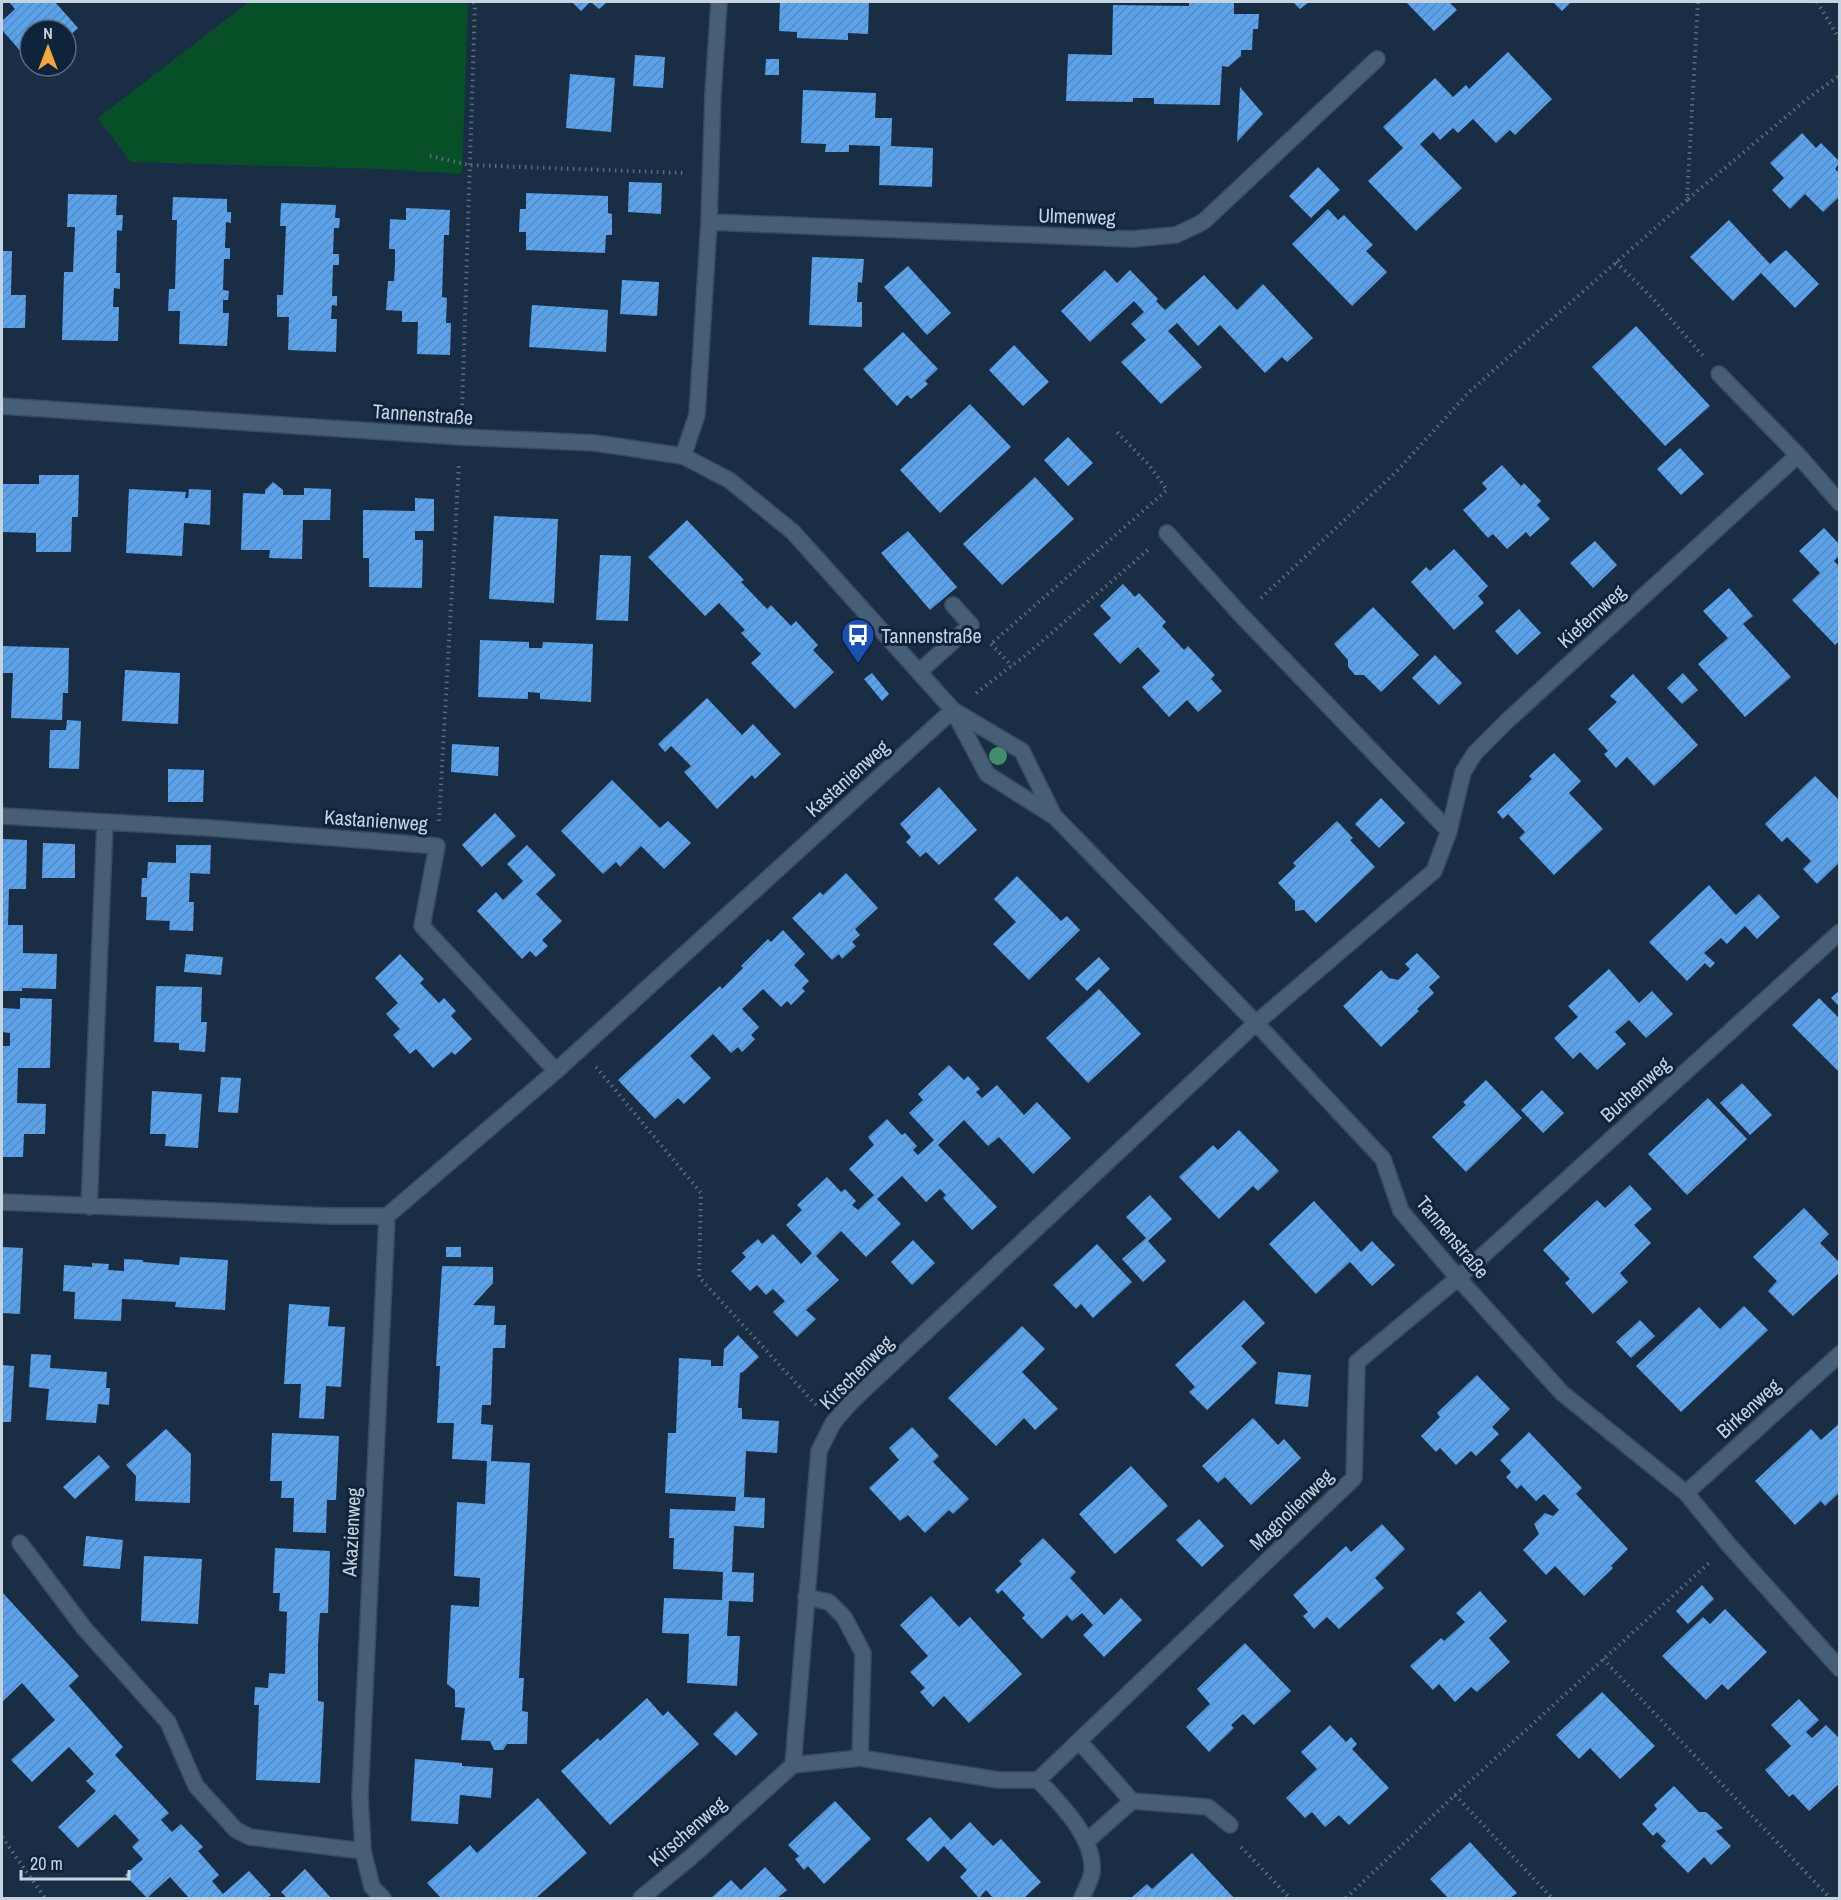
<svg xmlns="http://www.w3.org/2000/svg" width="1841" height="1900" font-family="'Archivo Narrow',sans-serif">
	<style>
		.green { fill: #074f27 }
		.building { fill: url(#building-hatch) }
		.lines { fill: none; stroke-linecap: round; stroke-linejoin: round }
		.lane-casing { stroke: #394b5d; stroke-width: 18 }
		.street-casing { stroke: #394b5d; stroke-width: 18 }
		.path { stroke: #5b6d80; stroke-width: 4; stroke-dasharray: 1.5 4.5; stroke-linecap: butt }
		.lane { stroke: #475e77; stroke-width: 15 }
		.street { stroke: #475e77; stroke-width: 15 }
		.tree { fill: #428e6c }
		.labels { text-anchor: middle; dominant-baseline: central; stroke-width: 6; stroke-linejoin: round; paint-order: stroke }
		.street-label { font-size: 20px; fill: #c6d3e1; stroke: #0f243a }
		.poi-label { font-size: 20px; fill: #c6d3e1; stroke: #0f243a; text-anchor: start }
	</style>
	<defs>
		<pattern id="building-hatch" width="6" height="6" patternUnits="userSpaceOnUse" patternTransform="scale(1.5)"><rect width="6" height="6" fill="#5ca2ea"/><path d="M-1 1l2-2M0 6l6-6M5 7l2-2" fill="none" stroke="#5489c0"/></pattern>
	</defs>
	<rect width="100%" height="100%" fill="#192e44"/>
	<path class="green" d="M249,2H465L468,5L462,174L382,169L131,162L98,118Z"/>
	<path class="building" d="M9,2H55L78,28L66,39V30H30V62L2,30V21L15,9Z
		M572,2H590L581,11Z
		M591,2H607L599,9Z
		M780,2H869L868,34L848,33V40L797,38V32L779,31Z
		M1189,2L1234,3V14H1259L1258,29H1253L1252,50H1241V56L1228,67L1222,66L1220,105L1154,104V98H1133V102L1066,101L1068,54L1112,55L1113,5L1189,6Z
		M1293,2H1309L1300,9Z
		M1406,2H1449L1457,10L1434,31Z
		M1553,2H1571L1562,11Z
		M1508,52L1552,99L1515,135L1510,130L1496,143L1473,119L1458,133L1453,128L1440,140L1433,132L1420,144L1462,188L1416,231L1368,181L1403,148L1383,127L1435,78L1453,97L1466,85L1469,89Z
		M635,55L665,57L663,88L633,86Z
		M766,59H779V75H765Z
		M570,74L615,78L611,132L566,128Z
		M1240,87L1263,114L1237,142Z
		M803,90L876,93L875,118H892L891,146L933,148L932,187L879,185L880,146L849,145V152H825L826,144L801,143Z
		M1802,133L1816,148L1821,143L1840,162L1835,169L1840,173V196L1823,212L1805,194L1790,209L1772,190L1784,178L1770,163Z
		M1318,167L1340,190L1311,218L1289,196Z
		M629,182L662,183L661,214L628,212Z
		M526,193L608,196V213L612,214V235H606L605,253L526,250V232H519L520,209H526Z
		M68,194L117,195L116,215H123L122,231L117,230L116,273H120V289L114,288L113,307H119L118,341L62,340L64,272H73L75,227H67Z
		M173,197L227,199V212H231V223L226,222L225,248H230V259H224L223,290L229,291L228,300H223V313H229L227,346L179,344L180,311H168L169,289H175L177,220H172Z
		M281,203L336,205L335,218H340L339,228H334L333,254H339V265H333L332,296H337V306L332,305L331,319H337L336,352L288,350L289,317H277V295H283L286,226H280Z
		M406,208L450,210L449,235H444L442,297L447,298L446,323H451L450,355L417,354L418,322H402V311L386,310L388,281H394L395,265V249H389L390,219L406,220Z
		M1328,209L1338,220L1344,215L1373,245L1366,251L1387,272L1352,306L1292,244Z
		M1729,220L1770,264L1786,250L1819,284L1795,308L1761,273L1733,301L1690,257Z
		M2,251H12L11,295H26L25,328H2Z
		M812,257L864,259L862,283L858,282L857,302H862V327L809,325Z
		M908,266L951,313L927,335L884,287Z
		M1105,270L1117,283L1130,270L1158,299L1156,301L1165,310L1204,275L1237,310L1263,284L1313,338L1287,362L1282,357L1265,373L1220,325L1198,346L1177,323L1168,331L1202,367L1161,404L1121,362L1146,340L1131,324L1144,312L1134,301L1090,342L1061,311Z
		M622,280L659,282L657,316L620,314Z
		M532,305L608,310L606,352L529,347Z
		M1636,326L1710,406L1665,446L1592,367Z
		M903,332L938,369L925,381L928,384L911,399L907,395L897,406L863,369Z
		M1014,345L1049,382L1023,406L989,370Z
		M970,404L1011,447L940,513L900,470Z
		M1068,437L1093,463L1068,486L1044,460Z
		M1680,448L1704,474L1681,495L1657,469Z
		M1502,465L1521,486L1524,483L1541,501L1537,505L1550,519L1530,537L1526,532L1507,549L1493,534L1488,538L1463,510L1487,489L1482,483Z
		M39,475H79L78,517H72L71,552H36V533L2,532V484H39Z
		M1035,477L1074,519L1002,585L963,544Z
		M273,482L283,490V495H304V488L331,489L330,520H303L302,559L269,558L270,550H241L243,493L265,494V490Z
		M129,489L186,492L185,498H188L189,489L211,490L210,525L184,523L182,556L126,553Z
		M415,498L434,499V531H415V540H423L422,588L369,587V558H363V510L415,511Z
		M494,516L558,519L554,603L489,599Z
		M687,520L744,580L741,582L767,609L771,605L791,626L796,621L818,645L813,650L834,672L795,709L751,663L761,654L741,633L745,630L719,603L705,616L648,557Z
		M1824,528L1840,545V555L1834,561L1840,567V640L1835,645L1792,600L1820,573L1799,551Z
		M908,531L957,587L930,610L881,553Z
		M1595,541L1617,565L1593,588L1570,563Z
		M1454,549L1488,586L1478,596L1484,603L1454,630L1411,582L1426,567L1430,571Z
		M600,555L631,556L628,621L596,620Z
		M1123,584L1135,597L1139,593L1166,622L1162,626L1184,650L1188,646L1215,675L1211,679L1222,691L1198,712L1187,700L1169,717L1142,687L1160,671L1138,647L1120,664L1093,634L1111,618L1100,606Z
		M1729,588L1753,616L1743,624L1791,677L1745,717L1698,664L1728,638L1703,611Z
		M1373,607L1419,655L1381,692L1364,675H1355L1348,667V660L1334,644Z
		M1519,609L1541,633L1517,655L1495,631Z
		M480,640L529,642V648H542L543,642L593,644L591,702L540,699V693L528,692V699L478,697Z
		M2,646L69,648L68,693H63L62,720L11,718L13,673H2Z
		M1435,655L1462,683L1439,705L1412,678Z
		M125,670L180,673L178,724L122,721Z
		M872,673L889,694L882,701L864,679Z
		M1683,673L1698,690L1682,704L1667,688Z
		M1633,674L1698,745L1654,786L1627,757L1616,768L1604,754L1608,751L1588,729L1617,702L1610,696Z
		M707,698L742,735L753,724L781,754L755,779L752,775L717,809L684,772L691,766L671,746L665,752L658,744Z
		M67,720L81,721L79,769L49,768L50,730H66Z
		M452,744L499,747L498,776L451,772Z
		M1554,753L1581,781L1569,793L1603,829L1554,875L1519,838L1525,832L1508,814L1503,819L1497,812L1532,779L1529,776Z
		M168,769L204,770L203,802H168Z
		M1815,776L1840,801V862L1817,884L1803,869L1811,861L1787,837L1782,842L1765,824Z
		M612,780L660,828L668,821L691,843L664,869L641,846L620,867L616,862L603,874L561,831Z
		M939,787L977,830L939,865L926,852L920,857L906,842L911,837L900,824Z
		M1381,798L1405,823L1379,848L1355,824Z
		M495,813L516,836L482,867L462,845Z
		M1337,821L1353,838L1350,840L1375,867L1316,923L1304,910L1295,911V901L1278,883L1296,866L1293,863Z
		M2,839L27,840L26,889H9L8,925H23V953L57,954L56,989L22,988V991H2Z
		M43,843L75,844V878H42Z
		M176,845H211L210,874L190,873L189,902H194L193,931L169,930L170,921L146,920L147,897H141L142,878H147L148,862L176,863Z
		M527,845L556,875L536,894L562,921L542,940L548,946L536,957L530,951L522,959L477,911L496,892L503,900L523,881L507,864Z
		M846,873L878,908L855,929L860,935L852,942L856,946L842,959L839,954L832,960L792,918L820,892L823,895Z
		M1017,876L1061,921L1067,916L1080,930L1029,980L993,944L1016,922L994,899Z
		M1709,885L1736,915L1759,894L1780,917L1757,939L1745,926L1727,944L1721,938L1704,953L1715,963L1710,968L1705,963L1687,981L1649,942Z
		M783,930L805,954L794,965L809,981L802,988L805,991L791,1005L787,1001L781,1007L763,989L742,1009L759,1027L751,1035L755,1039L742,1052L738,1047L731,1053L713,1034L690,1056L711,1078L684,1104L678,1098L655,1119L618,1080L720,986L722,989L743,968L741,966L768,939L771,942Z
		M1417,953L1440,977L1429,987L1434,993L1417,1009L1419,1011L1381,1047L1343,1006L1381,970L1389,978L1398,980L1410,969L1405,964Z
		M186,954L223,957L221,975L184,972Z
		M400,954L424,979L420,983L439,1003L444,998L456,1011L451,1016L472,1039L455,1055L452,1052L433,1068L416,1049L410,1054L393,1035L400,1029L386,1014L398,1003L375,978Z
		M1099,957L1110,969L1087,991L1075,979Z
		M1609,969L1639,1003L1652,991L1673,1014L1646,1038L1629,1020L1615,1032L1626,1044L1597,1070L1580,1052L1573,1059L1554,1038L1578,1017L1568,1006Z
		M156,986L202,987L201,1022H207L205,1052L179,1050V1043L154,1042Z
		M1099,989L1141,1034L1088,1083L1046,1038Z
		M1840,990V1007L1831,998Z
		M20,998L52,999L50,1068H18L17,1103L46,1104L45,1134H24L23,1157H2V1046H10V1033L2,1032L3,1008L20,1009Z
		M1819,998L1840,1019V1073L1792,1025Z
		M949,1065L964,1080L968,1076L980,1089L976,1092L982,1098L997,1085L1024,1115L1037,1102L1071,1138L1033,1174L999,1137L988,1146L964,1120L938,1145L997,1207L972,1230L943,1198L946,1195L940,1189L926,1202L902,1176L877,1199L901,1224L866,1257L841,1231L816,1256L839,1280L806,1310L816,1319L797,1337L773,1312L785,1301L773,1289L766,1295L757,1285L750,1291L731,1271L746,1257L742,1253L758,1239L762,1244L773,1234L801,1264L812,1253L786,1225L802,1210L797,1205L827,1177L841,1192L845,1189L856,1201L852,1205L858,1210L874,1195L849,1169L874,1145L868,1137L887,1119L902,1135L905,1133L917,1146L913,1150L918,1155L934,1140L909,1113L923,1100L918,1094Z
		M221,1077L241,1078L238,1113L218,1112Z
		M1486,1080L1522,1118L1466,1172L1432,1137L1466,1105L1463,1102Z
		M1742,1083L1772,1115L1750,1135L1720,1103Z
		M1542,1090L1564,1113L1543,1133L1521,1110Z
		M152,1091L202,1094L198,1148L165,1146L166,1134H150Z
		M1708,1098L1747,1139L1687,1195L1648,1154Z
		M1239,1130L1279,1171L1258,1191L1253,1186L1219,1219L1179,1177L1213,1145L1218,1150Z
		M1630,1185L1652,1209L1634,1225L1651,1243L1620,1273L1628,1282L1593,1314L1565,1283L1570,1279L1543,1250L1597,1200L1605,1208Z
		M1150,1195L1172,1219L1148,1241L1166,1261L1143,1282L1122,1259L1146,1238L1126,1217Z
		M1314,1201L1361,1252L1372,1241L1395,1265L1372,1286L1350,1262L1316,1294L1269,1244Z
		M1804,1208L1829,1234L1820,1243L1840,1263V1272L1793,1316L1768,1291L1777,1281L1753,1257Z
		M913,1240L935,1263L912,1285L891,1262Z
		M1097,1244L1132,1282L1093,1318L1081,1304L1076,1309L1053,1285Z
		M2,1247L23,1248L20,1314L2,1313Z
		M446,1247H461V1257H446Z
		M180,1257L228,1260L225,1310L175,1307L176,1302L122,1299L121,1321L74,1319L75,1292L63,1291L64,1265L92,1267V1263L109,1264L108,1270L124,1271V1259L143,1260V1262L179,1265Z
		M442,1266L493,1267V1283L473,1305L495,1306L494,1325H506L505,1348H493L491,1405H482L481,1424L493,1425L491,1461L530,1463L519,1678H524L522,1711L528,1712L527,1744H507L503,1750H494L490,1741L461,1740L465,1708L455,1707V1690L447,1684L451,1605L479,1607L480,1578L454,1576L457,1502L485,1504L487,1461L452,1459L454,1423H437L440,1366H436Z
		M1244,1300L1265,1323L1241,1346L1257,1363L1207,1410L1189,1392L1195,1387L1175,1365Z
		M289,1304L330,1307L328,1326L345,1327L341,1387L326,1386L324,1419L299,1418L301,1384H284Z
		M1744,1306L1768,1330L1681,1412L1636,1366L1699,1307L1720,1329Z
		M1640,1320L1655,1336L1631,1358L1616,1342Z
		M1022,1326L1045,1349L1022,1372L1058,1409L1035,1430L1024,1418L996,1446L948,1398Z
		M738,1335L759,1357L743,1372L740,1373L738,1408H742V1419L779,1421L777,1453L746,1451L744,1497L765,1498L764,1528L734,1526L732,1572L754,1573L753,1602L729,1601L727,1636H740L737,1686L687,1683L689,1634L662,1633L664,1598L722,1600L723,1572L673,1569L674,1538H669L670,1509L735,1511L736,1497L665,1493L668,1433H676L679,1358L711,1360V1366H723L724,1349Z
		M31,1354L51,1355L50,1368L107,1372L106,1388H110L109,1405L98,1404L96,1423L46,1420L49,1389L29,1387Z
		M2,1365L14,1366L11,1422H2Z
		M1278,1372L1311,1375L1308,1407L1275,1404Z
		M1477,1375L1510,1409L1492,1427L1499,1434L1476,1456L1471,1451L1456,1465L1440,1448L1436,1452L1421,1436L1440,1417L1437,1413Z
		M1253,1418L1278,1445L1284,1439L1301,1458L1251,1505L1225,1477L1218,1483L1202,1466Z
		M1840,1423V1492L1825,1506L1821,1501L1795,1525L1755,1481L1811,1429L1821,1440Z
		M912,1427L939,1456L933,1462L969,1499L953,1514L949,1510L925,1533L908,1515L900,1521L869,1488L899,1460L889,1448Z
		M166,1429L191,1454L190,1503L135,1501L136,1476L126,1465Z
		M1529,1432L1582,1488L1576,1494L1628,1549L1611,1566L1613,1568L1584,1596L1555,1566L1546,1575L1523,1550L1539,1534L1534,1524L1545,1513L1553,1516L1559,1510L1544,1494L1536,1501L1521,1485L1517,1489L1506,1477L1511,1472L1500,1460Z
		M272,1433L339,1436L336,1500H327L326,1533L293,1532L294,1498H281L282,1481H270Z
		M99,1455L110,1467L75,1499L63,1487Z
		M1131,1466L1168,1506L1115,1554L1079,1514Z
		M1199,1519L1224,1546L1202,1567L1176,1540Z
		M1382,1524L1405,1549L1375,1578L1384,1588L1339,1629L1327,1617L1314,1629L1303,1616L1308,1612L1293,1595L1346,1546L1351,1552Z
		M86,1536L123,1540L120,1569L83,1566Z
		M1043,1538L1076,1572L1070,1578L1104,1615L1121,1598L1142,1620L1104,1657L1083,1635L1093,1625L1082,1613L1072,1621L1067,1615L1042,1639L1022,1618L1025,1615L1002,1590L998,1594L995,1590L1022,1564L1019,1561Z
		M275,1548L330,1551L328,1613H320L318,1645V1701L324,1702L320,1783L256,1780L259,1705H254L255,1687L268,1688L269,1673L285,1674L287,1612L279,1611L280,1593H273Z
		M144,1556L202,1559L198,1624L141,1621Z
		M1702,1585L1714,1599L1688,1624L1676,1611Z
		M1480,1591L1507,1621L1489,1638L1510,1662L1477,1692L1471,1687L1455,1702L1439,1684L1433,1690L1410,1666L1441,1638L1444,1641L1465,1622L1456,1613Z
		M2,1592L79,1676L69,1686L123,1747L115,1755L169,1813L161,1820L172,1832L181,1824L203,1847L198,1851L219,1875L212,1881L223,1894L249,1871L271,1895L267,1898H189L170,1877L147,1898L125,1875L143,1859L132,1847L139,1840L115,1814L78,1848L58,1827L96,1791L86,1781L94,1774L69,1747L32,1782L11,1760L55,1720L22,1683L2,1702V1659L3,1657L2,1655Z
		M931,1596L959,1627L970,1617L1022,1674L969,1723L944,1696L933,1707L920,1692L925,1688L910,1672L928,1656L900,1625Z
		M1725,1609L1767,1652L1728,1690L1722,1684L1706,1700L1662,1656L1703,1617L1710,1624Z
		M1245,1643L1291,1691L1254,1725L1243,1714L1231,1725L1234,1728L1209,1752L1186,1727L1210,1704L1197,1689Z
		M1602,1692L1655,1746L1620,1779L1590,1748L1579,1759L1556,1735Z
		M647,1698L663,1716L668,1711L699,1744L610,1825L561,1771L598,1738L600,1741Z
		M1799,1699L1819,1720L1806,1732L1812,1738L1826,1725L1840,1739V1783L1809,1811L1793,1794L1789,1797L1765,1770L1791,1746L1771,1725Z
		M736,1711L758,1734L736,1756L713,1734Z
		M1330,1725L1346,1742L1351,1737L1357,1744L1352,1749L1389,1788L1349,1825L1339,1815L1325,1827L1312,1812L1305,1818L1286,1798L1317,1769L1301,1752Z
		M415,1759L462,1763V1766L493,1768L491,1798L460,1795L458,1824L411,1821Z
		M1674,1786L1699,1812H1706L1723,1828L1716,1831L1731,1846L1711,1865L1704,1857L1688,1873L1661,1846L1666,1841L1657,1832L1653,1836L1642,1824L1657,1809L1654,1805Z
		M538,1798L587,1853L536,1898H441L427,1883L470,1845L477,1853Z
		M835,1801L871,1839L824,1884L808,1866L804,1870L795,1859L799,1856L788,1845Z
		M930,1817L951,1840L970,1822L993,1846L1001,1839L1041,1882L1024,1898H993L986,1890L979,1898L960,1877L967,1870L944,1846L928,1862L906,1839Z
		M1470,1842L1517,1893L1510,1898H1448L1430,1879Z
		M1192,1853L1234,1898H1131L1147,1884L1152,1889Z
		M765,1867L787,1890L777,1898H711L731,1880L741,1890Z
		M305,1869L331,1898H287L281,1892Z"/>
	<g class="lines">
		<g class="lane-casing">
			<path id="lane" d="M919,672L971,625L953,605
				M806,1597L829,1602L844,1617L863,1653L860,1758"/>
		</g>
		<g class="street-casing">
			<path id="street" d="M709,222L1132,239L1176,235L1203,222L1377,59
				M1719,374L1798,455L1840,503
				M2,406L461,437L595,443L683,456L729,480L793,532L953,710L987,774L1055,817L1256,1023L1383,1159L1401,1211L1458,1278L1562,1393L1686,1493L1729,1545L1840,1669
				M683,456L697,415L709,222L713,94L719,2
				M1167,533L1241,615L1449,831
				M953,710L1022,751L1054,816
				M2,816L210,828L437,846L422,926L556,1071
				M2,1202L331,1216H387L556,1071L953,710
				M89,1207L105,823
				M1686,1493L1840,1354
				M20,1543L84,1628L168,1722L196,1786L236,1830L250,1837L363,1851
				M1079,1741L1132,1801L1087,1841
				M793,1765L860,1758L999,1780H1038L1354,1478L1357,1362L1458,1278L1840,932
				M1038,1780C1060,1804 1095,1837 1092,1872C1091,1880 1085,1890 1082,1898
				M1132,1801L1208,1807L1230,1825
				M383,1898L372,1887L363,1851L360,1796L387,1216
				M641,1898L690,1858L793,1765L819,1451L833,1423L851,1402L1256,1023L1434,871L1449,831L1463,772L1475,753L1507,721L1798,455"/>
		</g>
		<path class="path" d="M1817,2L1840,40
			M430,156L469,165L685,173
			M1688,199L1807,99L1840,75
			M1616,262L1655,301L1703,356
			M462,411L475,4L473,2
			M1261,598L1397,471L1469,392L1687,200L1698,2
			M993,642L1167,490L1149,465L1115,430
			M991,644L1012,666
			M976,693L1026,655L1148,550
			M439,821L459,463
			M596,1067L701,1193L699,1277L816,1405
			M1603,1659L1830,1898
			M1455,1795L1552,1898
			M2,1837L45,1898
			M1241,1847L1290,1898
			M1346,1898L1455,1795L1711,1561"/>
		<use href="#lane" class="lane"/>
		<use href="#street" class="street"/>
	</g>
	<circle class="tree" cx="998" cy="756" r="9"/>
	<defs>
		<g id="bus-pin" transform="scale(1.725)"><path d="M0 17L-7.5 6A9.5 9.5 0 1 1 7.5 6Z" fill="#1a4fb4" stroke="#0f243a"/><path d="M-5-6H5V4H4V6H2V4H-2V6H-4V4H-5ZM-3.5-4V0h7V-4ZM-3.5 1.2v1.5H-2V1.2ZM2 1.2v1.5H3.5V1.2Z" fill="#fff"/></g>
	</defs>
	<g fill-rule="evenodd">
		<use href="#bus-pin" x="858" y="635"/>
	</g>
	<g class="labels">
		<g class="street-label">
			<text transform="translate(1077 216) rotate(2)">Ulmenweg</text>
			<text transform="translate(423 414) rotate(4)">Tannenstraße</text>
			<text transform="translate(1591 616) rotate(-42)">Kiefernweg</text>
			<text transform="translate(847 778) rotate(-42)">Kastanienweg</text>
			<text transform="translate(376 820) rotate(4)">Kastanienweg</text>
			<text transform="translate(1635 1089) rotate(-42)">Buchenweg</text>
			<text transform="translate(1453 1237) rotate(50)">Tannenstraße</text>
			<text transform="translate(856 1372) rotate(-45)">Kirschenweg</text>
			<text transform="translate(1748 1408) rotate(-42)">Birkenweg</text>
			<text transform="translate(1291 1509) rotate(-44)">Magnolienweg</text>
			<text transform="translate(351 1532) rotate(-87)">Akazienweg</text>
			<text transform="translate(687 1831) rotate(-41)">Kirschenweg</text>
		</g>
		<g class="poi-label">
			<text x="881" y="635">Tannenstraße</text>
		</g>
	</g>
	<rect width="1841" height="1900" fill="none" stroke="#c6d3e1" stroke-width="6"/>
	<g transform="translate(48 48)"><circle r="28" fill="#0f243a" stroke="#586a7d" stroke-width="1.5"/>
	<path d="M0-4.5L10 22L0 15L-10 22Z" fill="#efa73d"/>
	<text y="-9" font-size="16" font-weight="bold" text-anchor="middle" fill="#c6d3e1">N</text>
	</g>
	<path d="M21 1870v9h108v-9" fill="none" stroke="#c6d3e1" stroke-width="3"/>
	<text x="30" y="1870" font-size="18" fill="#c6d3e1" stroke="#0f243a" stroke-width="4.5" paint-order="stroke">20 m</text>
</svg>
